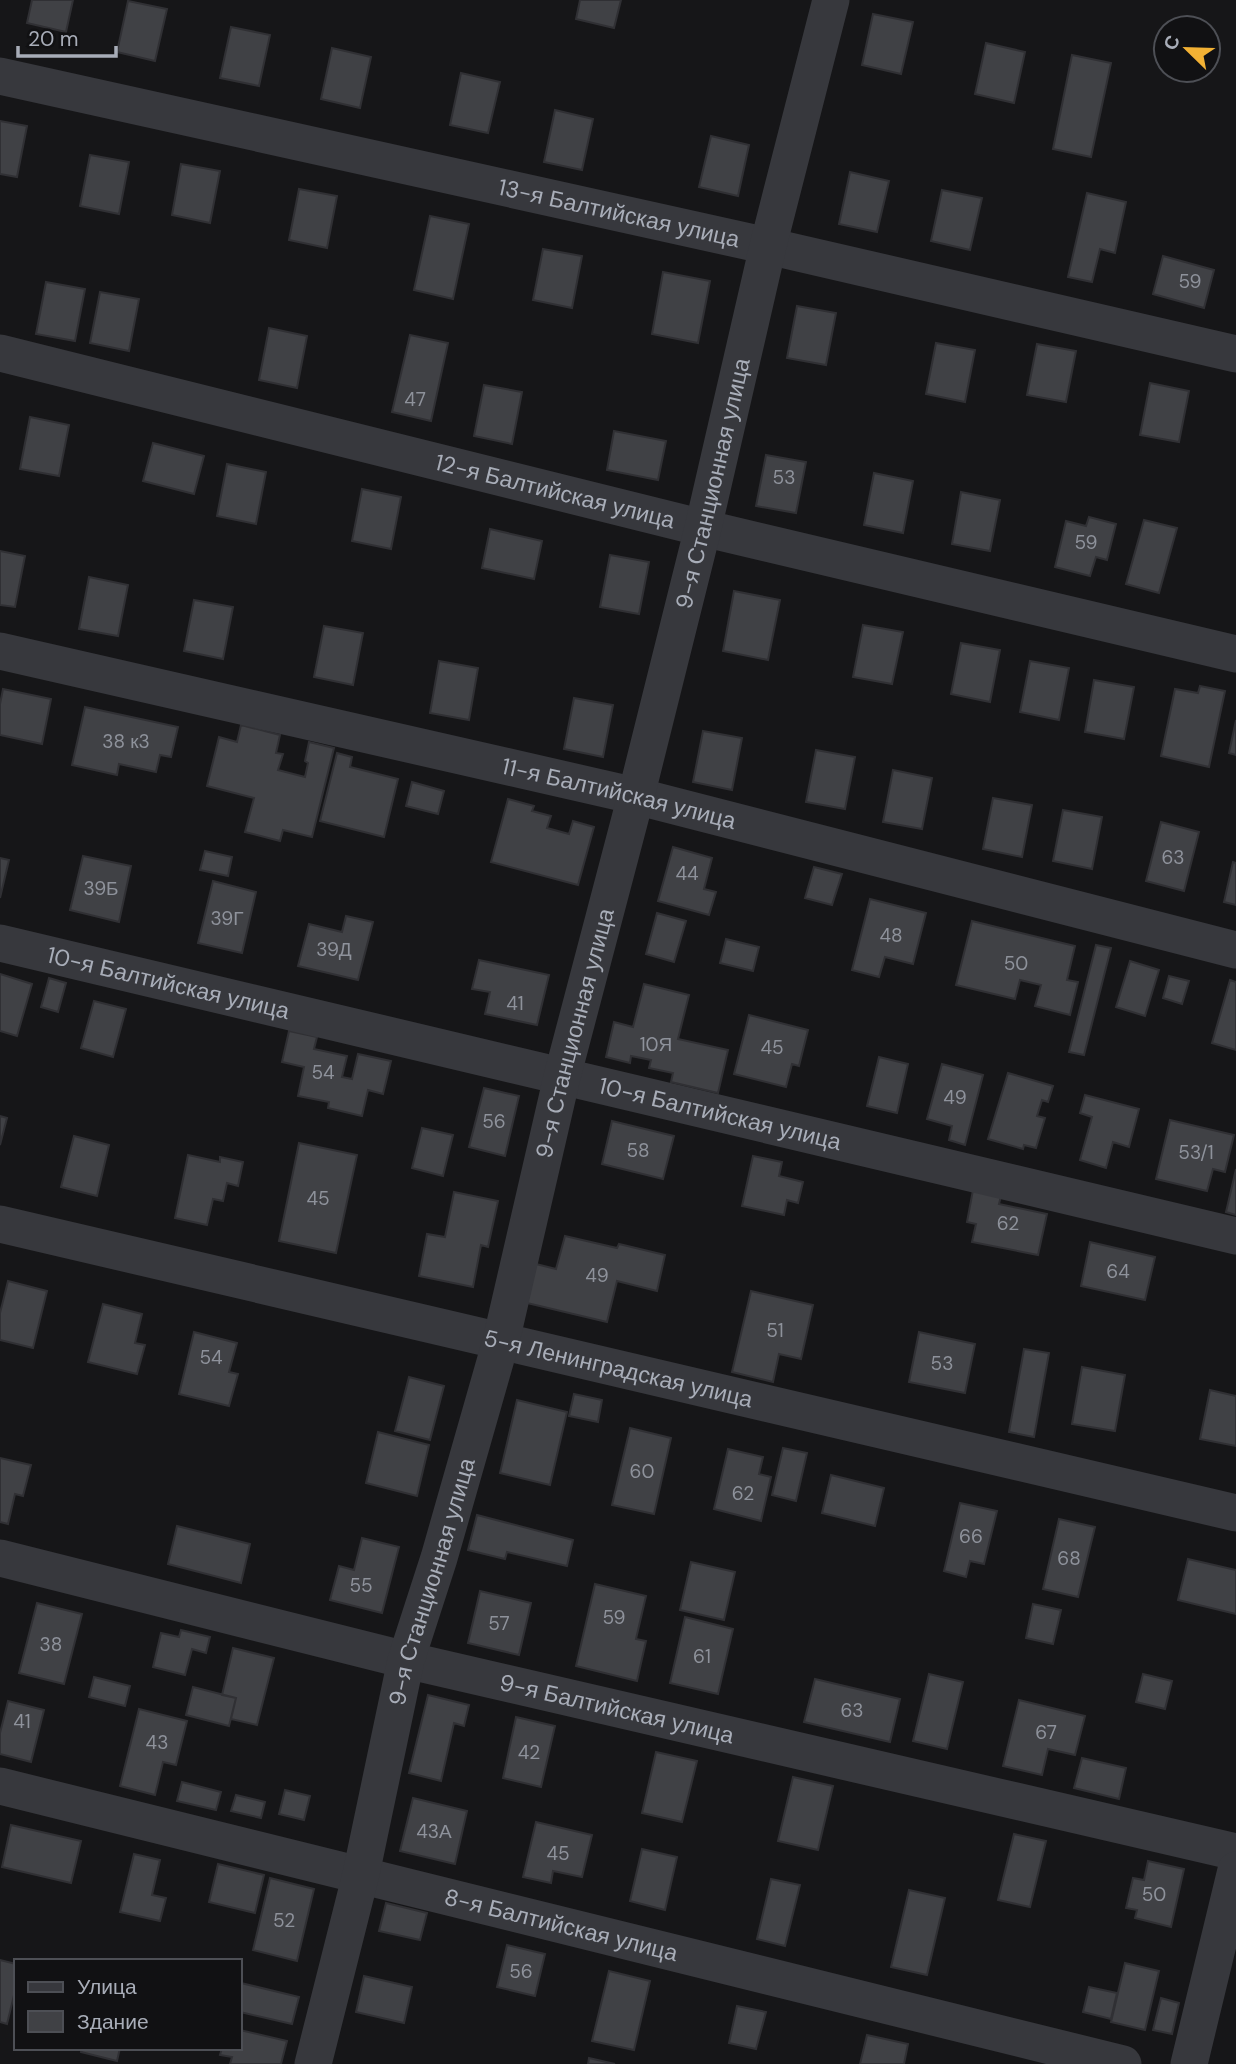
<svg xmlns="http://www.w3.org/2000/svg" width="1236" height="2064" font-family="'DM Sans',sans-serif">
	<style>
		.building { fill: #404145; stroke: #303034; stroke-width: 2 }
		.lines { fill: none; stroke-linecap: round; stroke-linejoin: round }
		.minor { stroke: #37383d; stroke-width: 37 }
		.labels { text-anchor: middle; dominant-baseline: central; stroke-width: 6; stroke-linejoin: round; paint-order: stroke }
		.number-label { font-size: 19px; fill: #8e929b }
		.street-label { font-size: 23px; fill: #a8adb8; stroke: #111113 }
	</style>
	<rect width="100%" height="100%" fill="#161618"/>
	<path class="building" d="M32,0H73L66,32L27,23Z
		M580,0H621L614,28L576,19Z
		M128,1L167,9L155,61L117,52Z
		M873,14L913,22L901,74L862,65Z
		M231,27L270,35L259,86L220,78Z
		M986,43L1025,52L1014,103L975,94Z
		M332,48L371,57L360,108L321,99Z
		M1072,55L1111,63L1091,157L1053,149Z
		M461,73L500,82L488,133L450,125Z
		M555,110L593,119L582,170L544,162Z
		M0,121L27,126L17,177L0,174Z
		M711,136L749,145L738,196L699,187Z
		M90,155L129,162L119,214L80,206Z
		M181,164L220,171L210,223L172,215Z
		M850,172L889,181L877,232L839,224Z
		M299,189L337,196L327,248L289,240Z
		M942,190L982,198L970,250L931,241Z
		M1087,193L1126,202L1115,253L1100,249L1092,282L1068,277Z
		M430,216L469,224L453,299L414,290Z
		M543,249L582,256L572,308L533,300Z
		M1163,256L1214,270L1204,308L1153,294Z
		M663,272L710,281L698,343L652,334Z
		M46,282L85,289L75,341L36,334Z
		M100,292L139,299L129,351L90,343Z
		M797,306L836,313L826,365L787,358Z
		M269,328L307,336L297,388L259,380Z
		M410,335L448,343L431,421L392,412Z
		M936,343L975,350L965,402L926,394Z
		M1037,344L1076,351L1066,402L1027,395Z
		M1150,383L1189,391L1179,442L1140,435Z
		M484,385L522,392L512,444L474,436Z
		M30,417L69,425L59,476L20,469Z
		M614,431L666,441L658,480L607,470Z
		M153,443L204,456L194,494L143,481Z
		M766,455L806,462L796,513L756,506Z
		M227,464L266,472L256,524L217,516Z
		M874,473L913,481L903,533L864,525Z
		M362,489L401,497L391,549L352,541Z
		M961,492L1000,500L990,551L952,544Z
		M1089,517L1116,524L1107,560L1096,557L1090,576L1055,567L1066,521L1086,526Z
		M1144,520L1177,528L1159,593L1126,584Z
		M490,529L542,541L534,579L482,568Z
		M0,551L25,556L15,607L0,605Z
		M610,555L649,562L639,614L600,607Z
		M89,577L128,585L118,636L79,629Z
		M734,591L780,600L768,660L723,651Z
		M194,600L233,607L223,659L184,651Z
		M863,625L903,632L892,684L853,677Z
		M324,626L363,633L353,685L314,677Z
		M961,643L1000,650L990,702L951,694Z
		M439,661L478,668L469,720L430,713Z
		M1030,661L1069,668L1059,720L1020,712Z
		M1094,680L1134,687L1124,739L1085,732Z
		M1200,686L1225,691L1209,767L1161,756L1175,689L1198,693Z
		M3,689L51,699L42,744L0,735V704Z
		M574,698L613,705L603,757L564,749Z
		M85,707L178,727L171,757L160,755L156,772L119,764L117,775L72,765Z
		M1236,720V755L1229,753Z
		M241,725L280,735L276,753L283,754L278,770L305,777L308,763L305,761L309,742L334,748L312,837L283,830L280,841L245,832L254,798L207,786L219,737L237,742Z
		M703,731L742,738L732,790L693,782Z
		M816,750L855,757L845,809L806,802Z
		M337,753L352,757L350,767L398,779L384,837L320,821Z
		M893,770L932,778L922,829L883,822Z
		M412,782L444,791L438,814L406,806Z
		M993,798L1032,805L1022,857L983,849Z
		M508,799L534,806L532,811L551,816L547,828L569,834L573,821L594,827L578,885L491,862Z
		M1063,810L1102,817L1092,869L1053,861Z
		M1161,822L1199,832L1184,891L1146,881Z
		M673,847L712,858L704,889L716,892L709,915L658,901Z
		M205,851L232,857L228,876L200,870Z
		M83,856L131,866L119,922L70,910Z
		M0,858L9,860L0,898Z
		M1233,862L1236,863V905L1224,902Z
		M814,867L842,874L832,905L805,898Z
		M213,881L256,892L242,953L198,943Z
		M870,899L926,913L913,964L885,957L879,977L852,970Z
		M657,913L686,921L674,962L646,954Z
		M346,916L373,922L358,980L298,966L309,924L342,932Z
		M972,921L1075,946L1067,980L1078,982L1070,1015L1035,1006L1041,985L1020,980L1015,999L956,985Z
		M726,939L759,947L753,971L720,963Z
		M1096,945L1111,948L1084,1055L1069,1052Z
		M479,960L549,975L537,1025L485,1014L490,992L472,989Z
		M1130,961L1159,970L1145,1016L1116,1007Z
		M0,974L32,984L17,1036L0,1031Z
		M1169,976L1189,981L1182,1004L1163,998Z
		M49,978L66,983L58,1012L41,1007Z
		M1230,980L1236,982V1050L1212,1043Z
		M644,984L689,995L678,1039L728,1050L718,1093L671,1082L673,1073L649,1068L651,1060L631,1056L630,1063L606,1057L614,1022L633,1027Z
		M94,1001L126,1009L113,1057L81,1048Z
		M749,1015L808,1030L799,1066L792,1064L786,1087L734,1074Z
		M289,1031L317,1037L314,1049L347,1056L342,1077L352,1079L358,1054L391,1061L383,1094L368,1090L362,1116L328,1108L329,1102L298,1096L304,1067L282,1062Z
		M879,1057L908,1064L897,1113L867,1106Z
		M942,1064L983,1075L965,1145L949,1140L952,1126L927,1119Z
		M1008,1073L1053,1086L1048,1102L1042,1100L1037,1116L1045,1118L1036,1148L1024,1145L1023,1149L988,1139Z
		M484,1088L519,1096L505,1156L469,1147Z
		M1085,1095L1139,1109L1129,1147L1113,1142L1106,1168L1080,1160L1092,1117L1080,1113Z
		M0,1116L7,1118L0,1145Z
		M1170,1120L1234,1135L1225,1172L1213,1169L1207,1191L1156,1179Z
		M612,1121L674,1136L663,1179L602,1164Z
		M422,1128L453,1135L443,1176L412,1168Z
		M74,1136L109,1145L97,1196L61,1187Z
		M299,1143L357,1155L336,1253L279,1241Z
		M188,1155L220,1162V1157L243,1162L238,1186L227,1183L223,1201L213,1199L207,1225L175,1218Z
		M753,1156L782,1162L779,1176L803,1182L798,1203L787,1200L784,1215L742,1206Z
		M1236,1169V1215L1226,1212Z
		M973,1190L1001,1196L999,1204L1047,1214L1038,1255L972,1242L976,1224L967,1222Z
		M454,1192L498,1201L488,1247L481,1245L473,1287L419,1276L427,1234L445,1237Z
		M565,1236L617,1248L619,1244L665,1255L657,1291L617,1281L607,1322L527,1303L536,1264L556,1269Z
		M1090,1242L1155,1257L1145,1300L1081,1286Z
		M8,1281L47,1291L33,1348L0,1340V1313Z
		M751,1291L813,1305L801,1359L779,1354L773,1382L732,1372Z
		M103,1304L142,1314L135,1343L145,1345L137,1374L88,1362Z
		M194,1332L237,1343L229,1372L238,1374L229,1406L179,1394Z
		M919,1332L975,1344L965,1393L909,1382Z
		M1024,1349L1049,1353L1034,1437L1009,1432Z
		M1082,1367L1125,1375L1115,1431L1072,1424Z
		M409,1377L444,1386L430,1440L395,1431Z
		M1210,1390L1236,1396V1446L1200,1439Z
		M574,1394L602,1400L598,1422L569,1416Z
		M517,1400L567,1412L550,1485L500,1473Z
		M630,1428L671,1438L654,1514L612,1505Z
		M378,1432L429,1445L417,1496L366,1483Z
		M783,1448L807,1453L796,1501L772,1495Z
		M728,1449L763,1457L759,1474L771,1477L761,1521L714,1509Z
		M0,1458L31,1465L23,1496L15,1494L8,1524L0,1522Z
		M831,1475L884,1488L875,1526L822,1513Z
		M960,1503L997,1511L984,1564L970,1561L966,1577L944,1571Z
		M477,1515L573,1540L567,1566L507,1552L505,1559L468,1550Z
		M1059,1519L1095,1527L1078,1597L1043,1589Z
		M177,1526L250,1544L241,1583L168,1564Z
		M362,1538L399,1547L382,1613L330,1600L339,1566L354,1570Z
		M1188,1559L1236,1570V1614L1178,1600Z
		M691,1562L735,1572L724,1620L680,1610Z
		M595,1584L646,1596L636,1639L646,1641L637,1681L576,1666Z
		M480,1591L531,1603L519,1655L468,1643Z
		M37,1603L82,1614L64,1684L19,1673Z
		M1033,1604L1061,1610L1053,1644L1026,1638Z
		M685,1617L733,1629L718,1694L670,1683Z
		M181,1630L210,1637L206,1653L192,1649L185,1675L153,1667L161,1633L179,1637Z
		M233,1648L274,1658L257,1725L231,1719L236,1698L222,1695Z
		M929,1674L963,1682L947,1749L913,1741Z
		M1143,1674L1172,1681L1165,1709L1136,1702Z
		M94,1677L130,1686L125,1706L89,1697Z
		M815,1679L900,1699L890,1742L804,1722Z
		M193,1687L236,1698L229,1726L186,1715Z
		M428,1695L469,1705L464,1726L454,1723L441,1781L409,1773Z
		M1019,1700L1085,1716L1075,1755L1048,1749L1042,1775L1003,1766Z
		M8,1701L44,1710L31,1762L0,1754V1733Z
		M139,1709L187,1721L176,1765L163,1762L155,1795L120,1786Z
		M516,1717L555,1726L541,1787L503,1778Z
		M656,1752L697,1761L682,1822L642,1813Z
		M1082,1758L1126,1768L1119,1799L1074,1788Z
		M793,1777L833,1786L818,1850L778,1841Z
		M182,1782L221,1792L216,1810L177,1801Z
		M285,1790L310,1796L304,1820L279,1814Z
		M236,1795L265,1802L261,1818L231,1811Z
		M413,1798L467,1811L455,1864L400,1851Z
		M536,1822L592,1835L582,1877L553,1871L551,1883L523,1877Z
		M11,1825L81,1841L71,1883L2,1867Z
		M1014,1834L1046,1841L1030,1907L998,1900Z
		M642,1849L677,1857L665,1910L630,1901Z
		M134,1854L160,1860L152,1895L166,1898L160,1921L120,1912Z
		M1148,1861L1184,1869L1171,1927L1135,1918L1137,1910L1126,1908L1133,1878L1144,1880Z
		M218,1864L264,1875L255,1913L209,1902Z
		M270,1878L314,1889L297,1961L253,1950Z
		M771,1879L800,1885L785,1946L757,1939Z
		M909,1890L945,1898L927,1975L891,1967Z
		M386,1903L427,1913L420,1940L379,1931Z
		M507,1945L545,1954L535,1996L497,1987Z
		M0,1960L16,1964V1987L7,2024L0,2022Z
		M1125,1963L1159,1971L1145,2030L1111,2022Z
		M609,1971L650,1981L634,2050L592,2041Z
		M364,1976L412,1987L404,2023L356,2012Z
		M241,1983L299,1997L292,2024L240,2012Z
		M1089,1987L1117,1993L1111,2019L1083,2012Z
		M1161,1998L1179,2003L1172,2034L1153,2030Z
		M737,2006L766,2012L756,2049L729,2043Z
		M240,2030L287,2041L281,2064H230L232,2057L220,2055L222,2048H240Z
		M867,2035L908,2044L904,2064H860Z
		M82,2048H120L117,2061L81,2052Z
		M589,2058L615,2064H588Z"/>
	<g class="lines">
		<g class="minor">
			<path id="s1" d="M0,76L768,246L1236,354"/>
			<path id="s2" d="M0,353L703,528L1236,654"/>
			<path id="s3" d="M0,651L636,796L1236,950"/>
			<path id="s4" d="M0,943L1236,1236"/>
			<path id="s5" d="M0,1224L1236,1513"/>
			<path id="s6" d="M0,1558L406,1660L1236,1852"/>
			<path id="s7" d="M0,1786L1123,2064"/>
			<path id="s8" d="M313,2064L361,1874L406,1660L439,1558L501,1341L562,1077L636,796L703,528L768,246L831,0"/>
			<path d="M1189,2064L1236,1870"/>
		</g>
	</g>
	<g class="labels">
		<g class="number-label">
			<text x="1190" y="281">59</text>
			<text x="415" y="399">47</text>
			<text x="784" y="477">53</text>
			<text x="1086" y="542">59</text>
			<text x="126" y="741">38 к3</text>
			<text x="1173" y="857">63</text>
			<text x="687" y="873">44</text>
			<text x="101" y="888">39Б</text>
			<text x="227" y="918">39Г</text>
			<text x="891" y="935">48</text>
			<text x="334" y="949">39Д</text>
			<text x="1016" y="963">50</text>
			<text x="515" y="1003">41</text>
			<text x="656" y="1044">10Я</text>
			<text x="772" y="1047">45</text>
			<text x="323" y="1072">54</text>
			<text x="955" y="1097">49</text>
			<text x="494" y="1121">56</text>
			<text x="638" y="1150">58</text>
			<text x="1196" y="1152">53/1</text>
			<text x="318" y="1198">45</text>
			<text x="1008" y="1223">62</text>
			<text x="1118" y="1271">64</text>
			<text x="597" y="1275">49</text>
			<text x="775" y="1330">51</text>
			<text x="211" y="1357">54</text>
			<text x="942" y="1363">53</text>
			<text x="642" y="1471">60</text>
			<text x="743" y="1493">62</text>
			<text x="971" y="1536">66</text>
			<text x="1069" y="1558">68</text>
			<text x="361" y="1585">55</text>
			<text x="614" y="1617">59</text>
			<text x="499" y="1623">57</text>
			<text x="51" y="1644">38</text>
			<text x="702" y="1656">61</text>
			<text x="852" y="1710">63</text>
			<text x="22" y="1721">41</text>
			<text x="1046" y="1732">67</text>
			<text x="157" y="1742">43</text>
			<text x="529" y="1752">42</text>
			<text x="434" y="1831">43А</text>
			<text x="558" y="1853">45</text>
			<text x="1154" y="1894">50</text>
			<text x="284" y="1920">52</text>
			<text x="521" y="1971">56</text>
		</g>
		<g class="street-label">
			<text stroke="none"><textPath href="#s1" startOffset="634">13-я Балтийская улица</textPath></text>
			<text stroke="none"><textPath href="#s8" startOffset="1631">9-я Станционная улица</textPath></text>
			<text stroke="none"><textPath href="#s2" startOffset="572">12-я Балтийская улица</textPath></text>
			<text stroke="none"><textPath href="#s3" startOffset="635">11-я Балтийская улица</textPath></text>
			<text stroke="none"><textPath href="#s4" startOffset="173">10-я Балтийская улица</textPath></text>
			<text stroke="none"><textPath href="#s8" startOffset="1064">9-я Станционная улица</textPath></text>
			<text stroke="none"><textPath href="#s4" startOffset="740">10-я Балтийская улица</textPath></text>
			<text stroke="none"><textPath href="#s5" startOffset="635">5-я Ленинградская улица</textPath></text>
			<text stroke="none"><textPath href="#s8" startOffset="497">9-я Станционная улица</textPath></text>
			<text stroke="none"><textPath href="#s6" startOffset="635">9-я Балтийская улица</textPath></text>
			<text stroke="none"><textPath href="#s7" startOffset="578">8-я Балтийская улица</textPath></text>
		</g>
	</g>
	<rect x="14" y="1959" width="228" height="91" fill="#111113" stroke="#4d4f55" stroke-width="2"/>
	<rect x="28" y="1982" width="35" height="10" fill="#37383d" stroke="#4d4f55" stroke-width="2"/>
	<text x="77" y="1994" font-size="21" fill="#a8adb8">Улица</text>
	<rect x="28" y="2011" width="35" height="21" fill="#404145" stroke="#4d4f55" stroke-width="2"/>
	<text x="77" y="2029" font-size="21" fill="#a8adb8">Здание</text>
	<g transform="translate(1187 49) rotate(293)"><circle r="33" fill="#111113" stroke="#4d4f55" stroke-width="2"/>
	<path d="M0-5L12 26L0 18L-12 26Z" fill="#f2b134"/>
	<text y="-10" font-size="19" font-weight="bold" text-anchor="middle" fill="#a8adb8">С</text>
	</g>
	<path d="M18 46v10h98v-10" fill="none" stroke="#a8adb8" stroke-width="3.5"/>
	<text x="28" y="46" font-size="21" fill="#a8adb8" stroke="#111113" stroke-width="5" paint-order="stroke">20 m</text>
</svg>
